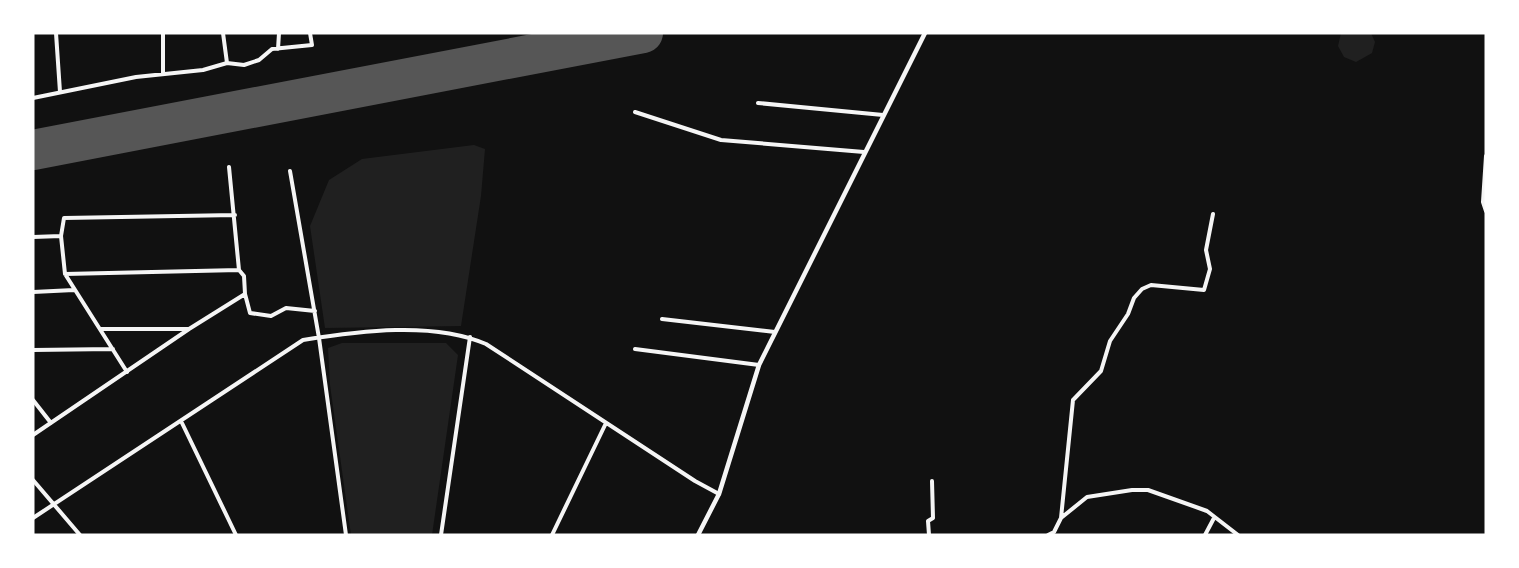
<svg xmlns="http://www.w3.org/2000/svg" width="1519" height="568" font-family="Arial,sans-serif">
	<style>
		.green { fill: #202020 }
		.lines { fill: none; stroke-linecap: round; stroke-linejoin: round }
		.taxiway { stroke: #565656; stroke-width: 16 }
		.runway { stroke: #565656; stroke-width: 40 }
		.minor { stroke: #f5f5f5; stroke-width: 4 }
		.tertiary { stroke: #f5f5f5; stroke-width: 4.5 }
	</style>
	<rect width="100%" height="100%" fill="#111"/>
	<path class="green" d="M1341,33H1371L1375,42L1372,53L1356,62L1344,57L1338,46Z
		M474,145L485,149L481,196L461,326L325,328L310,226L329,180L362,159Z
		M342,343H446L458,355L432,535H351L330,385L328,348Z"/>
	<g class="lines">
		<path class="taxiway" d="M619,38L626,33
			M588,44L600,33
			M556,50L567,42L571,33"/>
		<path class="runway" d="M33,150L643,33"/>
		<path class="minor" d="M56,33L60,92
			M163,33V74
			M223,33L227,63
			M278,49L279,33
			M33,98L136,77L203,70L227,63L244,65L259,60L272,49L312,45L310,33
			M758,103L883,115
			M635,112L721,140L864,152
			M1486,156L1483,202L1486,211
			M229,167L239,270L244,276L245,294
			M290,171L319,338L346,535
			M61,236L65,274L127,372
			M33,237L61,236L64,218L235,215
			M65,274L239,270
			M33,292L74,290
			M662,319L775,332
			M100,329H189
			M635,349L759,365
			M33,350L113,349
			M33,400L51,423
			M182,423L236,535
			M33,435L189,329L245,294L250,313L271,316L286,308L315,311
			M33,480L80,535
			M33,518L303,340C359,331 433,321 486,344L695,481L719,494
			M1061,518L1087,497L1132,490H1148L1207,511L1238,535
			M441,535L470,337
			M552,535L606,423
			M929,535L928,521L933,518L932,481
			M1048,535L1054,532L1061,518L1073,400L1101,371L1110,341L1128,314L1134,298L1142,289L1151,285L1204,290L1210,269L1206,250L1213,214
			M1205,535L1214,518"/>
		<path class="tertiary" d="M698,535L719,494L759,365L925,33"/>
	</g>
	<rect width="1519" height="568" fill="none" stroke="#ffffff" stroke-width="69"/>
</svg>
